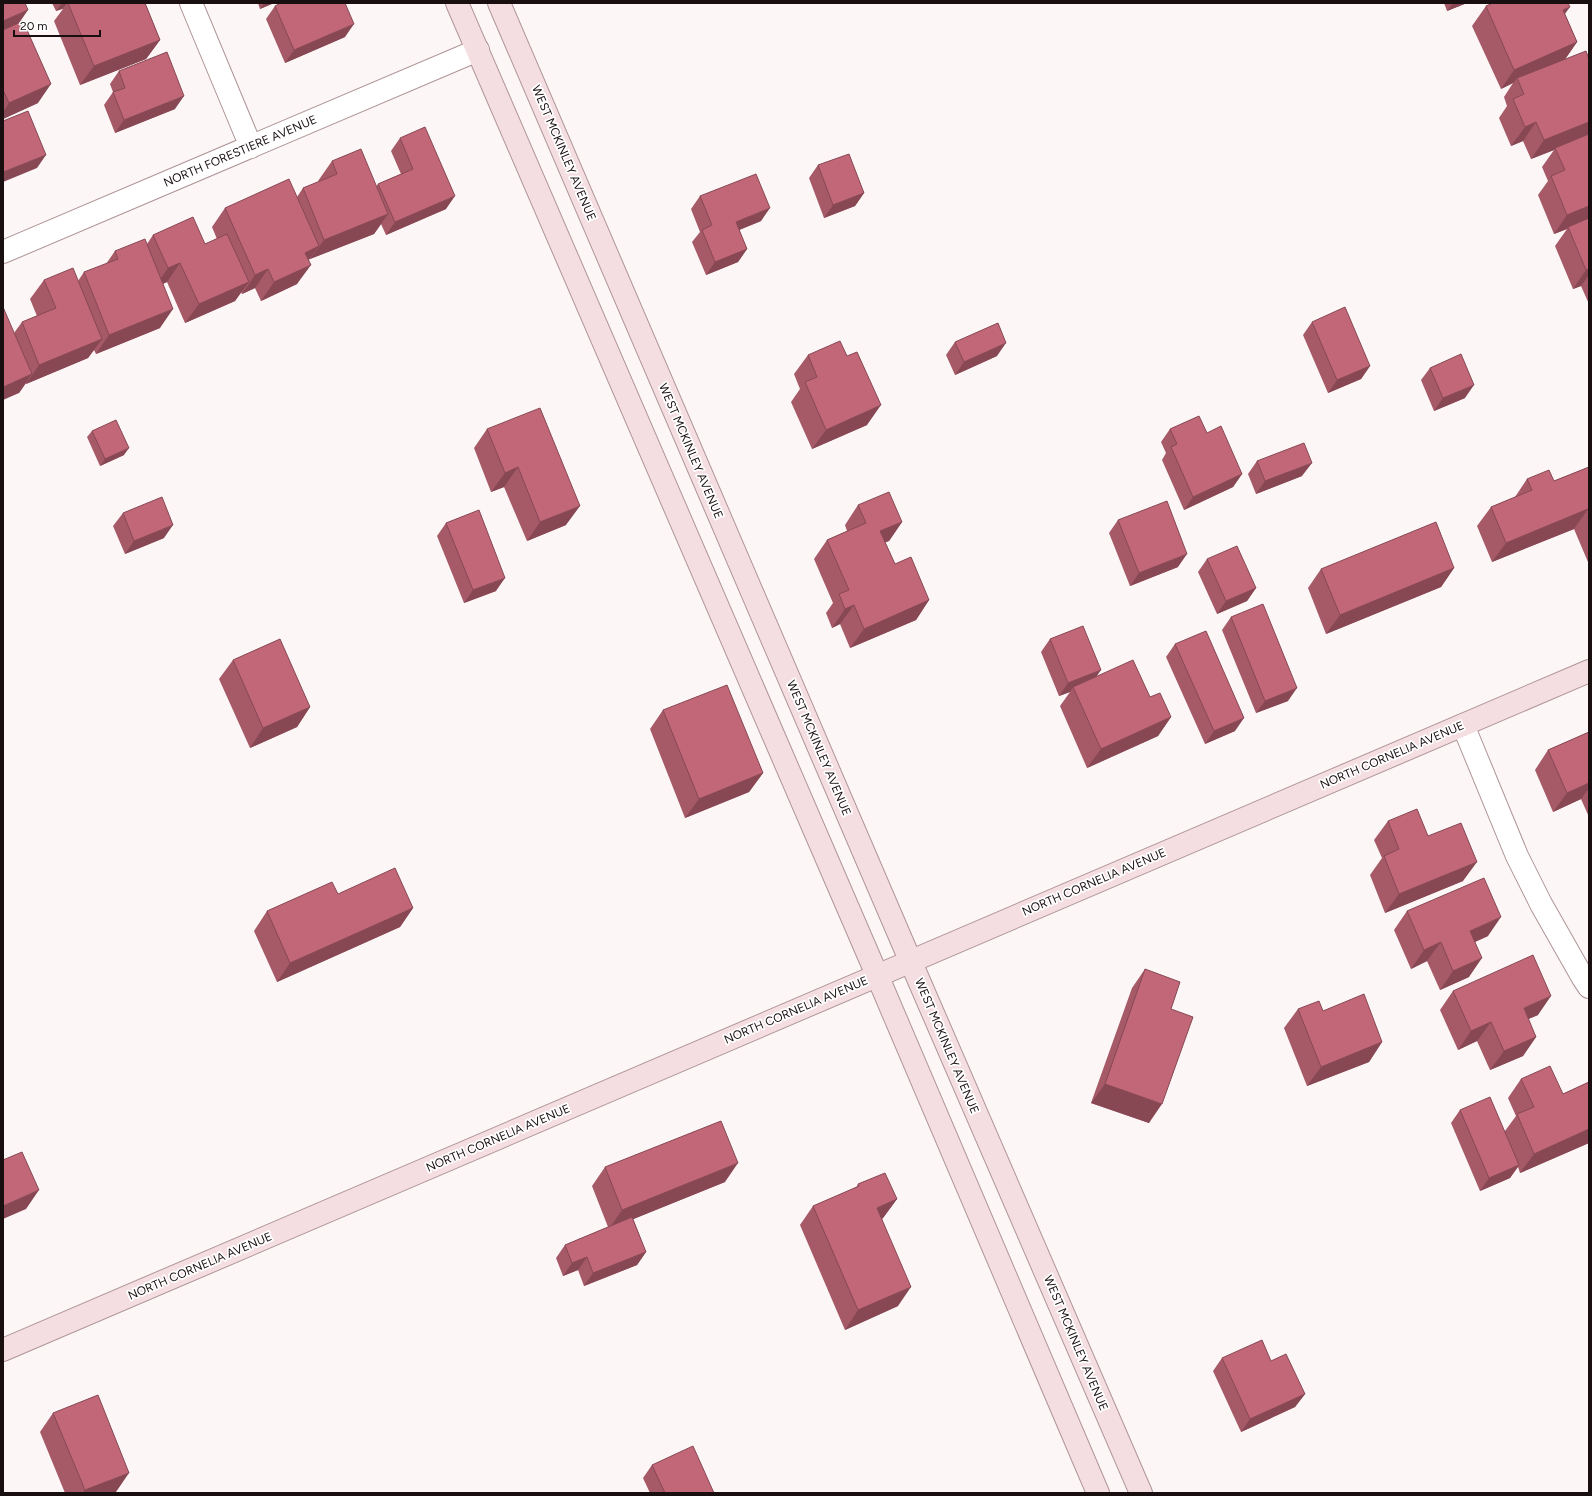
<svg xmlns="http://www.w3.org/2000/svg" width="1592" height="1496" font-family="Figtree,sans-serif">
	<style>
		.lines { fill: none; stroke-linecap: round; stroke-linejoin: round }
		.street-casing { stroke: #af9497; stroke-width: 24 }
		.secondary-casing { stroke: #af9497; stroke-width: 24 }
		.street { stroke: #fff; stroke-width: 22 }
		.secondary { stroke: #f5dee2; stroke-width: 22 }
		.wall { fill: #a65967 }
		.shaded-wall { fill: #874854 }
		.building { fill: #c16778; stroke: #874854 }
		.labels { text-anchor: middle; dominant-baseline: central; stroke-width: 3.5; stroke-linejoin: round; paint-order: stroke }
		.street-label { font-size: 12px; fill: #190f11; stroke: #fff }
	</style>
	<rect width="100%" height="100%" fill="#fcf6f6"/>
	<g class="lines">
		<g class="street-casing">
			<path id="street" d="M191,3L251,147
				M3,252L478,50
				M1463,725L1517,856L1541,904L1583,978L1589,987"/>
		</g>
		<g class="secondary-casing">
			<path id="secondary" d="M457,3L877,975L1098,1493
				M499,3L910,960L1141,1493
				M3,1350L1589,671"/>
		</g>
		<use href="#street" class="street"/>
		<use href="#secondary" class="secondary"/>
	</g>
	<path class="wall" d="M3,3L19,23L38,103L3,119Z
		M52,3H145L160,40L146,59L80,85L54,21L63,9L56,11Z
		M258,3H274L260,9Z
		M1444,3H1467L1447,11Z
		M1492,3H1568L1565,14L1577,42L1565,59H1589V304L1581,286L1573,289L1555,246L1567,229L1554,234L1538,195L1548,181L1542,167L1554,150L1531,159L1523,141L1511,146L1499,118L1507,106L1504,97L1513,83L1501,89L1472,26L1486,6L1492,4Z
		M275,6L345,37L285,63L266,19Z
		M119,71L175,109L115,133L104,105L113,92L110,84Z
		M400,138L446,209L386,235L381,224L374,234L310,259V258L297,284L261,301L255,288L242,294L241,292L235,301L185,323L167,282L163,284L160,328L96,354L94,350L88,358L26,384V383L19,393L14,333L22,322L37,316L30,299L44,280L78,281L84,272L106,264L115,251L147,244L153,235L205,244L217,239L212,227L225,208L297,197L303,188L319,182L318,181L332,161L376,187L378,184L401,174L391,151Z
		M818,165L864,193L855,206L824,218L809,178Z
		M700,196L761,221L739,230L747,249L738,262L706,275L692,242L700,232L691,209Z
		M1312,322L1370,366L1361,379L1328,393L1303,335Z
		M955,342L997,356L955,375L946,355Z
		M808,355L867,425L812,449L791,402L800,389L794,374Z
		M1430,368L1465,398L1434,411L1421,380Z
		M487,429L566,525L527,541L504,487L491,492L474,448Z
		M1170,429L1207,433L1242,474L1233,487L1184,510L1162,460L1166,453L1161,442Z
		M92,431L124,455L100,466L87,437Z
		M1257,461L1302,476L1256,494L1248,474Z
		M1589,467V561L1588,562L1574,529L1492,562L1477,526L1491,507L1515,497L1527,479L1554,481Z
		M858,505L902,522L889,541L885,542L895,564L929,600L916,620L850,648L840,624L832,628L826,613L833,603L814,559L827,540L847,531L845,525Z
		M123,513L164,538L125,554L113,526Z
		M1118,520L1178,567L1130,586L1109,533Z
		M446,523L496,591L464,603L437,536Z
		M1207,559L1256,588L1247,601L1217,614L1198,572Z
		M1454,568L1441,587L1326,634L1308,588L1321,569Z
		M1231,617L1288,701L1256,713L1222,630Z
		M1050,639L1096,677L1150,697L1171,717L1158,736L1087,768L1060,706L1070,692L1059,696L1041,652Z
		M1175,644L1235,731L1205,744L1166,657Z
		M233,660L310,707L297,727L250,748L219,679Z
		M663,710L763,773L749,792L685,818L650,729Z
		M1589,732V817L1581,799L1553,812L1535,770L1548,750Z
		M1388,821L1428,836L1463,881L1385,913L1370,875L1382,858L1374,840Z
		M338,894L413,908L400,927L277,982L254,931L267,911Z
		M1407,911L1488,936L1475,942L1469,977L1440,990L1427,961L1411,969L1394,930Z
		M1145,969L1171,1009L1149,1123L1091,1103L1132,988Z
		M1453,991L1538,1015L1528,1019L1536,1037L1523,1056L1490,1070L1477,1041L1458,1050L1440,1010Z
		M1298,1009L1323,1011L1382,1042L1369,1062L1307,1086L1284,1028Z
		M1521,1079L1563,1094L1589,1082V1143L1520,1173L1518,1167L1510,1178L1480,1191L1451,1123L1460,1110L1505,1131L1516,1116L1508,1098Z
		M605,1167L725,1182L633,1219L646,1252L637,1265L584,1286L578,1270L563,1276L556,1258L565,1245L608,1227L592,1186Z
		M858,1184L897,1199L883,1218L882,1219L898,1306L845,1330L800,1225L813,1206L856,1188Z
		M1222,1358L1271,1361L1305,1394L1295,1407L1241,1432L1213,1371Z
		M53,1413L116,1492L113,1493H65L40,1432Z
		M652,1465L714,1493H650L643,1478Z"/>
	<path class="shaded-wall" d="M62,3H67L63,8L56,11Z
		M264,3H274L260,9Z
		M1453,3H1467L1447,11Z
		M1570,7L1556,26L1563,10Z
		M28,10L15,29L3,34V21Z
		M354,24L345,37L285,63L294,50Z
		M160,40L146,59L80,85L94,66Z
		M1577,42L1564,61L1517,78L1513,83L1501,89L1514,70Z
		M51,84L38,103L3,119V112L9,103Z
		M184,96L175,109L115,133L124,120Z
		M1536,122L1523,141L1511,146L1525,127Z
		M1589,122V136L1555,148L1554,150L1531,159L1544,140Z
		M46,155L37,168L3,182V172Z
		M864,193L855,206L824,218L833,205Z
		M455,196L446,209L386,235L395,222Z
		M1589,206V220L1568,227L1567,229L1554,234L1567,215Z
		M770,208L761,221L727,235L736,222Z
		M388,214L374,234L310,259L324,240Z
		M319,246L305,265V253Z
		M747,249L738,262L706,275L715,262Z
		M180,263L167,282L155,287L168,268Z
		M311,265L297,284L261,301L274,282Z
		M268,269L255,288L242,294L255,275Z
		M1589,269V275L1581,286L1573,289L1586,270Z
		M249,282L235,301L185,323L199,304Z
		M173,309L160,328L96,354L109,335Z
		M102,339L88,358L26,384L39,365Z
		M1006,343L997,356L955,375L964,362Z
		M1370,366L1361,379L1328,393L1337,380Z
		M32,374L19,393L3,400V387Z
		M1474,385L1465,398L1434,411L1443,398Z
		M881,405L867,425L812,449L826,430Z
		M129,448L124,455L100,466L105,459Z
		M1312,463L1302,476L1256,494L1265,481Z
		M518,467L504,487L491,492L505,473Z
		M1242,474L1233,487L1184,510L1193,497Z
		M580,506L566,525L527,541L540,522Z
		M1588,509L1574,529L1492,562L1506,543Z
		M902,522L889,541L867,550L880,531Z
		M173,525L164,538L125,554L134,541Z
		M1187,554L1178,567L1130,586L1139,573Z
		M1454,568L1441,587L1326,634L1340,615Z
		M505,578L496,591L464,603L473,590Z
		M1256,588L1247,601L1217,614L1226,601Z
		M929,600L916,620L850,648L864,629Z
		M854,605L840,624L832,628L845,609Z
		M1101,670L1092,683L1073,687L1070,692L1059,696L1068,683Z
		M1297,688L1288,701L1256,713L1265,701Z
		M310,707L297,727L250,748L263,728Z
		M1171,717L1158,736L1087,768L1101,749Z
		M1244,718L1235,731L1205,744L1214,731Z
		M763,773L749,792L685,818L699,799Z
		M1589,783V788L1581,799L1553,812L1567,793Z
		M1477,862L1463,881L1385,913L1399,894Z
		M413,908L400,927L277,982L290,963Z
		M1501,917L1488,936L1457,950L1470,931Z
		M1441,942L1427,961L1411,969L1424,950Z
		M1482,958L1469,977L1440,990L1453,971Z
		M1551,996L1538,1015L1510,1027L1524,1008Z
		M1491,1022L1477,1041L1458,1050L1471,1031Z
		M1536,1037L1523,1056L1490,1070L1504,1051Z
		M1382,1042L1369,1062L1307,1086L1321,1067Z
		M1105,1084L1162,1104L1149,1123L1091,1103Z
		M1589,1129V1143L1520,1173L1534,1154Z
		M738,1163L725,1182L609,1229L622,1210Z
		M1519,1165L1510,1178L1480,1191L1489,1178Z
		M39,1190L26,1209L3,1219V1206Z
		M897,1199L883,1218L863,1227L877,1208Z
		M646,1252L637,1265L584,1286L593,1273Z
		M587,1257L578,1270L563,1276L572,1263Z
		M911,1287L898,1306L845,1330L858,1310Z
		M1305,1394L1295,1407L1241,1432L1250,1419Z
		M129,1473L116,1492L113,1493H82L85,1490Z"/>
	<path class="building" d="M3,3H25L28,10L3,21Z
		M68,3H145L160,40L94,66Z
		M281,3H345L354,24L294,50L275,6Z
		M1493,3H1568L1570,7L1563,10L1577,42L1514,70L1486,6Z
		M23,21L51,84L9,103L3,90V30Z
		M1586,51L1589,59V122L1544,140L1536,122L1525,127L1513,99L1524,94L1517,78Z
		M167,52L184,96L124,120L113,92L125,88L119,71Z
		M28,111L46,155L3,172V121Z
		M425,127L455,196L395,222L378,184L413,169L400,138Z
		M1589,134V206L1567,215L1551,176L1565,170L1555,148Z
		M361,149L388,214L324,240L303,188L337,174L332,161Z
		M849,154L864,193L833,205L818,165Z
		M756,174L770,208L736,222L747,249L715,262L702,230L712,225L700,196Z
		M289,179L319,246L305,253L311,265L274,282L268,269L255,275L225,208Z
		M193,217L205,244L227,234L249,282L199,304L180,263L168,268L153,235Z
		M1589,218V269L1586,270L1568,227Z
		M145,239L173,309L109,335L84,272L118,259L115,251Z
		M73,268L102,339L39,365L22,322L56,308L44,280Z
		M3,307L32,374L3,387Z
		M1345,307L1370,366L1337,380L1312,322Z
		M998,323L1006,343L964,362L955,342Z
		M840,341L847,356L857,352L881,405L826,430L805,382L817,377L808,355Z
		M1461,354L1474,385L1443,398L1430,368Z
		M540,408L580,506L540,522L518,467L505,473L487,429Z
		M1199,416L1207,433L1221,426L1242,474L1193,497L1171,447L1177,444L1170,429Z
		M116,420L129,448L105,459L92,431Z
		M1304,443L1312,463L1265,481L1257,461Z
		M1589,467V512L1588,509L1506,543L1491,507L1532,490L1527,479L1549,470L1554,481Z
		M889,492L902,522L880,531L895,564L911,557L929,600L864,629L854,605L845,609L839,594L849,590L827,540L866,523L858,505Z
		M162,497L173,525L134,541L123,513Z
		M1167,501L1187,554L1139,573L1118,520Z
		M479,510L505,578L473,590L446,523Z
		M1436,522L1454,568L1340,615L1321,569Z
		M1237,546L1256,588L1226,601L1207,559Z
		M1263,604L1297,688L1265,701L1231,617Z
		M1083,626L1101,670L1068,683L1050,639Z
		M1206,631L1244,718L1214,731L1175,644Z
		M280,639L310,707L263,728L233,660Z
		M1133,660L1150,697L1160,693L1171,717L1101,749L1073,687Z
		M727,685L763,773L699,799L663,710Z
		M1589,732V783L1567,793L1548,750Z
		M1417,809L1428,836L1461,823L1477,862L1399,894L1384,856L1399,849L1388,821Z
		M395,868L413,908L290,963L267,911L332,882L338,894Z
		M1484,878L1501,917L1470,931L1482,958L1453,971L1441,942L1424,950L1407,911Z
		M1533,955L1551,996L1524,1008L1536,1037L1504,1051L1491,1022L1471,1031L1453,991Z
		M1145,969L1180,982L1171,1009L1193,1017L1162,1104L1105,1084Z
		M1364,994L1382,1042L1321,1067L1298,1009L1319,1001L1323,1011Z
		M1550,1066L1563,1094L1589,1082V1129L1534,1154L1517,1114L1534,1107L1521,1079Z
		M1490,1097L1519,1165L1489,1178L1460,1110Z
		M721,1121L738,1163L622,1210L605,1167Z
		M22,1152L39,1190L3,1206V1160Z
		M885,1173L897,1199L877,1208L911,1287L858,1310L813,1206L859,1186L858,1184Z
		M632,1217L646,1252L593,1273L587,1257L572,1263L565,1245Z
		M1262,1340L1271,1361L1286,1354L1305,1394L1250,1419L1222,1358Z
		M98,1395L129,1473L85,1490L53,1413Z
		M693,1446L714,1493H665L652,1465Z"/>
	<g class="labels">
		<g class="street-label">
			<text transform="translate(240 151) rotate(-23)">NORTH FORESTIERE AVENUE</text>
			<text transform="translate(564 153) rotate(67)">WEST MCKINLEY AVENUE</text>
			<text transform="translate(691 451) rotate(67)">WEST MCKINLEY AVENUE</text>
			<text transform="translate(819 748) rotate(67)">WEST MCKINLEY AVENUE</text>
			<text transform="translate(1392 755) rotate(-23)">NORTH CORNELIA AVENUE</text>
			<text transform="translate(1094 882) rotate(-23)">NORTH CORNELIA AVENUE</text>
			<text transform="translate(796 1010) rotate(-23)">NORTH CORNELIA AVENUE</text>
			<text transform="translate(947 1046) rotate(67)">WEST MCKINLEY AVENUE</text>
			<text transform="translate(498 1138) rotate(-23)">NORTH CORNELIA AVENUE</text>
			<text transform="translate(200 1266) rotate(-23)">NORTH CORNELIA AVENUE</text>
			<text transform="translate(1076 1343) rotate(67)">WEST MCKINLEY AVENUE</text>
		</g>
	</g>
	<rect width="1592" height="1496" fill="none" stroke="#190f11" stroke-width="8"/>
	<path d="M14 30v6h86v-6" fill="none" stroke="#190f11" stroke-width="2"/>
	<text x="20" y="30" font-size="12" fill="#190f11" stroke="#ffffff" stroke-width="3" paint-order="stroke">20 m</text>
</svg>
